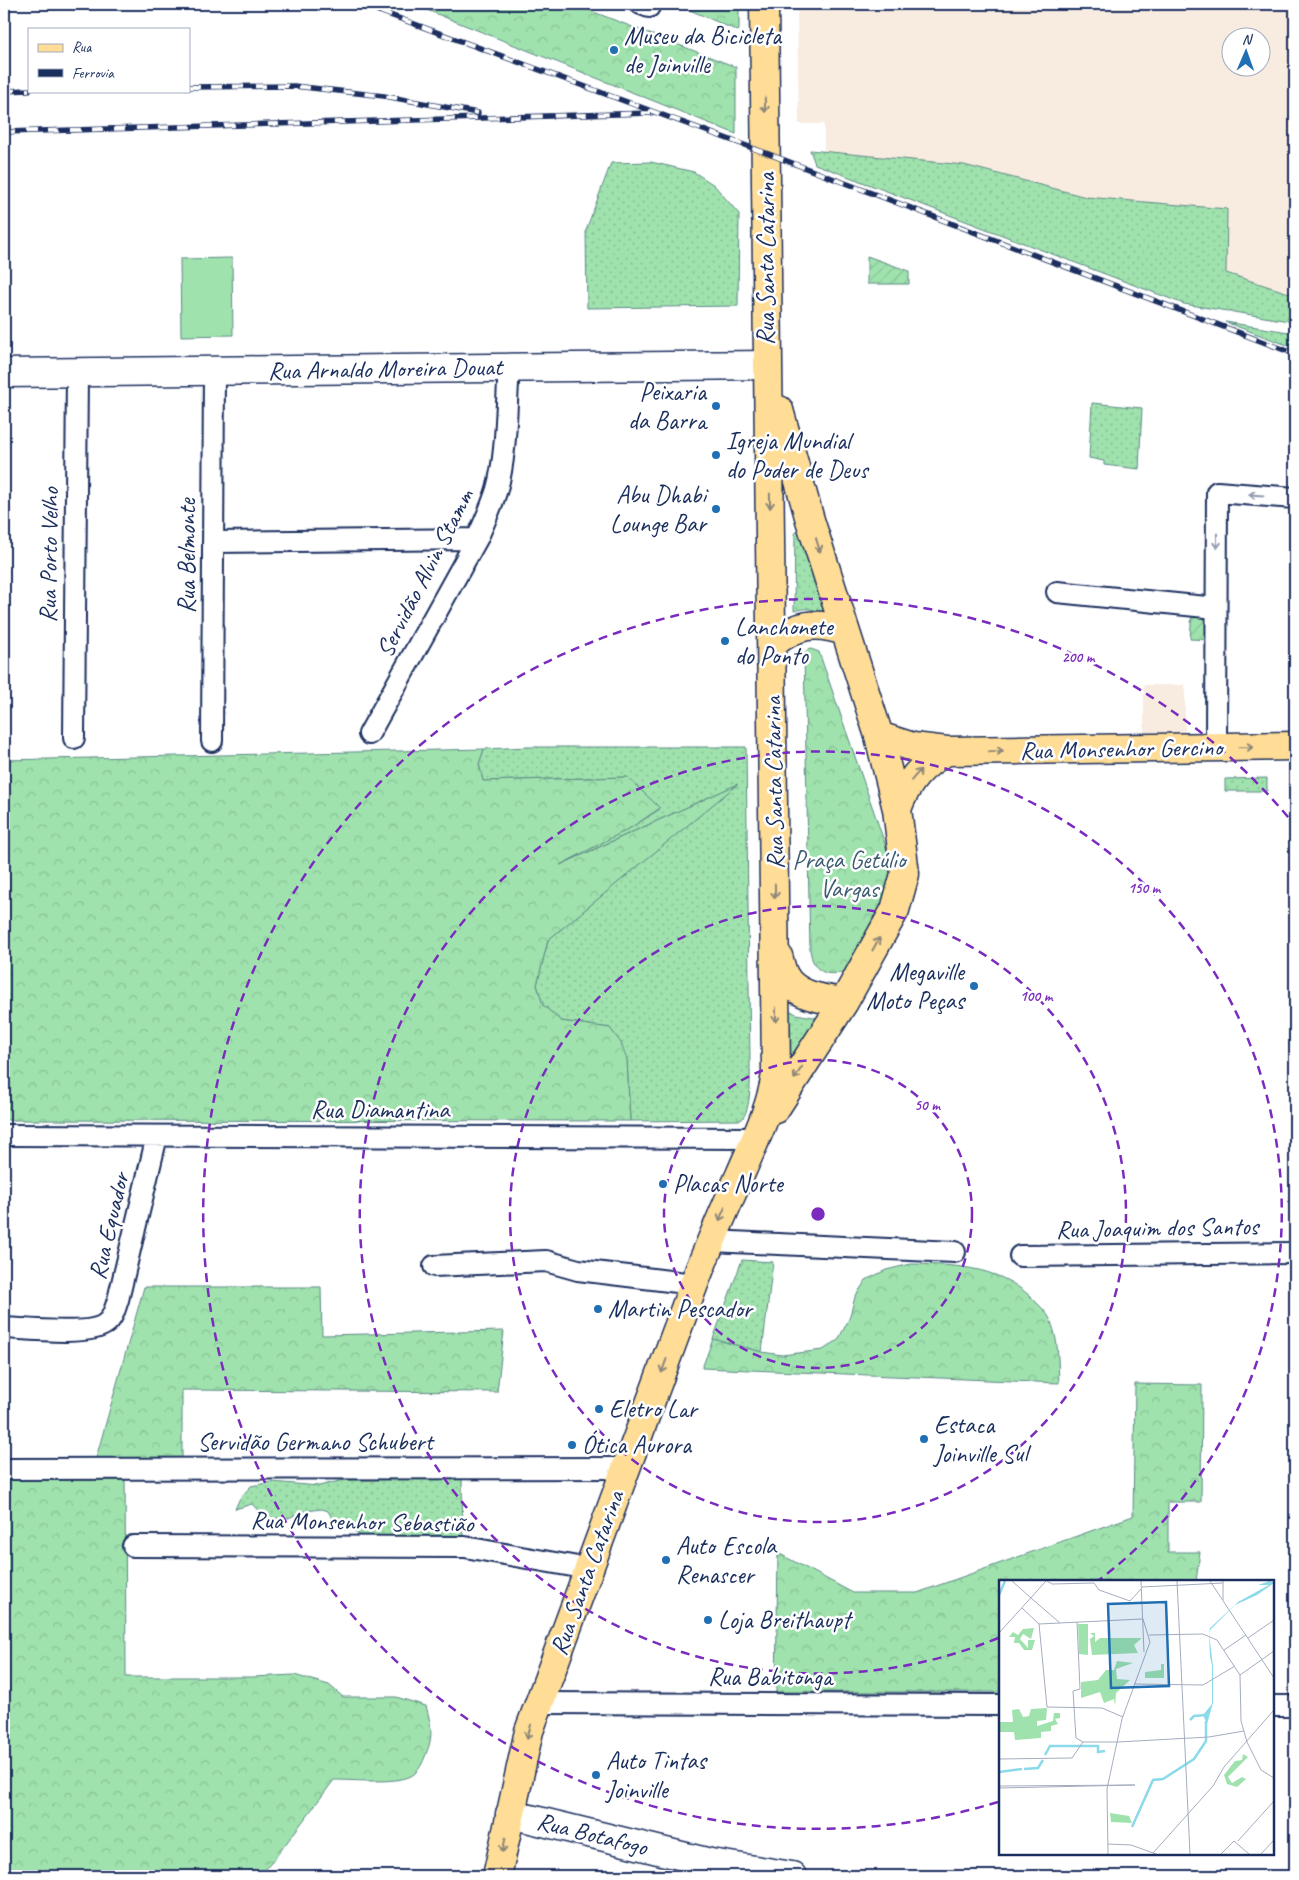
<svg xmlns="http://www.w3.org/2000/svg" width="1299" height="1880" font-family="Caveat,sans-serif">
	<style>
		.built { fill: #f8ebe0; fill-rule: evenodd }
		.grass { fill: url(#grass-dots); stroke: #5d8886 }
		.forest { fill: url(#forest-crowns); stroke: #5d8886 }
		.garden { fill: url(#garden-furrows); stroke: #5d8886 }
		.pitch { fill: #9fe2ad; stroke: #5d8886 }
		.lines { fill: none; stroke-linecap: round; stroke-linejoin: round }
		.street-casing { stroke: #1b2f5e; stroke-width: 24 }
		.secondary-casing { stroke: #1b2f5e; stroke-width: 31 }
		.primary-casing { stroke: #1b2f5e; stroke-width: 31 }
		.street { stroke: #fff; stroke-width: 20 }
		.secondary { stroke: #fff; stroke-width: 28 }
		.primary { stroke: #ffdd96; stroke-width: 28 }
		.rail-casing { stroke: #1b2f5e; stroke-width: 5.5 }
		.rail { stroke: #fff; stroke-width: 4; stroke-dasharray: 11; stroke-linecap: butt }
		.oneway { stroke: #8d867a }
		.oneway2 { stroke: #8d97ae }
		.ring { fill: none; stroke: #7b2cbf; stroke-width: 2.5; stroke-dasharray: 9 6 }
		.poi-dot { fill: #1f6fb2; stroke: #fff; stroke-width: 2 }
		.labels { text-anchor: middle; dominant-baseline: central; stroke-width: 5; stroke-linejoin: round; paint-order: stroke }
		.poi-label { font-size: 25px; fill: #1b2f5e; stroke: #fff; text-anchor: start }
		.street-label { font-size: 25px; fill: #1b2f5e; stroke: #fff }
		.park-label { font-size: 25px; fill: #3c5c72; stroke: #fff }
		.inset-river { fill: none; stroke: #8bdae9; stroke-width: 2.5 }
		.inset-road { fill: none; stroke: #a4acbf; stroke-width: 1 }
		.view { fill: #1f6fb2; fill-opacity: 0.15; stroke: #1f6fb2; stroke-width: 2.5 }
		.inset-edge { fill: none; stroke: #1b2f5e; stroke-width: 2.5 }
		.centre { fill: #7b2cbf; stroke: #fff; stroke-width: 2.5 }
		.ring-label { font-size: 15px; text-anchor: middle; font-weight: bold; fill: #7b2cbf; stroke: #fff; stroke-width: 5; stroke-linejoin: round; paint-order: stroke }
	</style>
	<defs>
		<pattern id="grass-dots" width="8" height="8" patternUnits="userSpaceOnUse" patternTransform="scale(1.25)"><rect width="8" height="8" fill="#9fe2ad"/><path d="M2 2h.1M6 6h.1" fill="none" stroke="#88c297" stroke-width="1.8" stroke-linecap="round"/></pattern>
		<pattern id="forest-crowns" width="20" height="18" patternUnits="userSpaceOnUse" patternTransform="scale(1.25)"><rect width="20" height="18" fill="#9fe2ad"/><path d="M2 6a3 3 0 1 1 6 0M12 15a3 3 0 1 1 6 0" fill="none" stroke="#88c297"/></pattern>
		<pattern id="garden-furrows" width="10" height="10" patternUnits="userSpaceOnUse" patternTransform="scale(1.25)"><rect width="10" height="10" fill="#9fe2ad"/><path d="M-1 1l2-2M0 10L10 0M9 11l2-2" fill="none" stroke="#88c297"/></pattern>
	</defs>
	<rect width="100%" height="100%" fill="#fff"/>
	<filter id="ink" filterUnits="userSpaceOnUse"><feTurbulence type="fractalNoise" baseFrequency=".02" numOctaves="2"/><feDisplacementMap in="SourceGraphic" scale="10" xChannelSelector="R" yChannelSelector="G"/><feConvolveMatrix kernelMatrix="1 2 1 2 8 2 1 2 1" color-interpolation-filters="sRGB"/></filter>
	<g filter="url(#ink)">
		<path class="built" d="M797,4H1295V295L1226,273L1227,209L1086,197L964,165L824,152V124H799ZM1232,38H1262V68H1232Z
			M1144,685H1185V733H1144Z"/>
		<path class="grass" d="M810,150L964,165L1086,197L1227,209L1226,273L1295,295V322L1184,304L815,164Z
			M651,162L694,172L714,185L739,214L738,306L587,308L586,230L611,163Z
			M1225,322L1295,333V348Z
			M1092,403L1142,408L1139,469L1104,465V461L1089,458Z
			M797,532L799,533L827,619C817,608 808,607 794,611L795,533Z
			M528,747H746L750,1062C750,1077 752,1110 741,1120L630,1121L627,1060L610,1028L561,1021L543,1005L537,985L548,940L736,785L544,872L632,827L660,809L627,777L483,781L479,764L484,749Z
			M1267,778V791H1225V779Z
			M788,1009L796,1014L819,1018L786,1076Z
			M742,1260L773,1262L762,1352L713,1339Z
			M462,1479L463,1542L371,1543L353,1530L344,1529L336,1525L328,1511L322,1509L306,1511L288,1518L274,1519L264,1517L252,1504L235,1509L240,1498L251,1486L272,1482L319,1486L344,1480Z"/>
		<path class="forest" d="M412,4H573L736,67V134Z
			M676,4H739V30L738,31Z
			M811,649L819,652L885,844C888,854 892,867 891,878C888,895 855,966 841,973C837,974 830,974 826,973C814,969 812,961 810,950L804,654L807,650Z
			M484,749L479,764L483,781L627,777L660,808L632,827L560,865L738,784L548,940L537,985L543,1005L561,1021L610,1028L621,1043L627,1060L630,1121L4,1120V760Z
			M911,1264C959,1265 1003,1266 1038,1304C1043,1309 1049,1315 1051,1322C1059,1341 1058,1363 1059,1383L702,1368L713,1339L762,1352L782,1355L823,1350L838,1340L849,1319L855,1297L866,1280L886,1270Z
			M144,1287H321L322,1335L504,1331L497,1392L182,1390V1466H125L126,1677H253L294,1675L329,1685L343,1697H396L426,1706C431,1724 434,1735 426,1754C423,1762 419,1772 411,1776C396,1784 353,1780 334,1780L272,1862L259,1876H4V1480L91,1476Z
			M1135,1384L1202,1385L1201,1502H1168V1552H1200L1196,1581H1000V1692H776L778,1553L853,1593H917L1133,1516Z"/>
		<path class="garden" d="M867,256L909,271V284H867Z
			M1192,611L1209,613V640L1190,639Z"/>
		<path class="pitch" d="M232,258L233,335L181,336L180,259Z"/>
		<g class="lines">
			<g class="street-casing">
				<path id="street" d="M641,4L649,7
					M213,542L477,539
					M1057,592L1216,608
					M369,734L477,539C484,523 492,506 497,489C507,454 506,404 509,368
					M74,738L77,373
					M212,741L214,371
					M1216,747L1217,492L1295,498
					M4,1135L756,1138
					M711,1241L955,1252
					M1020,1256L1295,1253
					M434,1266L546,1261L578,1270L694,1284
					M4,1328C25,1329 90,1336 105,1324C113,1319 115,1308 118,1300L157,1136
					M4,1469L626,1468
					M133,1546L465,1547L589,1569
					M539,1703L1000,1705
					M1273,1706H1295"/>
			</g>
			<g class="secondary-casing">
				<path id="secondary" d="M4,373L767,365
					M510,1814L711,1863L792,1876"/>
			</g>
			<g class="primary-casing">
				<path id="primary" d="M772,644C797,624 814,621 845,631
					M879,736L913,747L947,751L1295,746
					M897,809C907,782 922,764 947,751
					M778,956C780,962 781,969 784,975C795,996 822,999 844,1002
					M775,1109L844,1002L895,910L905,874L897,809L879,736L810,520L779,410
					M497,1876L529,1731L694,1284C708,1247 724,1211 740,1175C754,1142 771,1109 776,1074L764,4"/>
			</g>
			<use href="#street" class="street"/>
			<use href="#secondary" class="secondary"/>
			<use href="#primary" class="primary"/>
			<g class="rail-casing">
				<path id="rail" d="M360,4L766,153L1295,354
					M189,87L294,86L384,96L478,113
					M4,91L29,90
					M4,132L651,113"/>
			</g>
			<use href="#rail" class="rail"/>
		</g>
		<defs><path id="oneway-shaft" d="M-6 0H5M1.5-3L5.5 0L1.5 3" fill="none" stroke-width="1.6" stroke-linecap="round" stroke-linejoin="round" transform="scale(1.25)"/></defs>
		<g class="oneway">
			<use href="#oneway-shaft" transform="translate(765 105) rotate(89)"/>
			<use href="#oneway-shaft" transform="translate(770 501) rotate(89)"/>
			<use href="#oneway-shaft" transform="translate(818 545) rotate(73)"/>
			<use href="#oneway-shaft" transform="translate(1246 747) rotate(-1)"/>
			<use href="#oneway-shaft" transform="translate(996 751) rotate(-1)"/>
			<use href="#oneway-shaft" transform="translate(916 775) rotate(-49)"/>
			<use href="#oneway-shaft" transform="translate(775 891) rotate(89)"/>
			<use href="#oneway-shaft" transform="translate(876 944) rotate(-61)"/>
			<use href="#oneway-shaft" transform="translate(776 1015) rotate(89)"/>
			<use href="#oneway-shaft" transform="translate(798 1073) rotate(123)"/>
			<use href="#oneway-shaft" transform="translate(722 1214) rotate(114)"/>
			<use href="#oneway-shaft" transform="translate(664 1366) rotate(110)"/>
			<use href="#oneway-shaft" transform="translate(529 1732) rotate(106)"/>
			<use href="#oneway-shaft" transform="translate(504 1845) rotate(102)"/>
		</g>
		<g class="oneway2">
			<use href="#oneway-shaft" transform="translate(1256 495) rotate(-176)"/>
			<use href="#oneway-shaft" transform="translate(1217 541) rotate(90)"/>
		</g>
	</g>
	<g class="ring">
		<circle cx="818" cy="1214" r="154"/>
		<circle cx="818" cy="1214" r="308"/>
		<path d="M998 1638A461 461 0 1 1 1099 1580"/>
		<path d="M998 1802A615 615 0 1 1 1293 823"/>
	</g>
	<g class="poi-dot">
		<circle cx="614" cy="50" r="5"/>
		<circle cx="716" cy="406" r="5"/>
		<circle cx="716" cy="455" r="5"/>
		<circle cx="716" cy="509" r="5"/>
		<circle cx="725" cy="641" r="5"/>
		<circle cx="974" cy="986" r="5"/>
		<circle cx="663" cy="1184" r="5"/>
		<circle cx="598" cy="1309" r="5"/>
		<circle cx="599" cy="1409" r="5"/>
		<circle cx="924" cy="1439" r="5"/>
		<circle cx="572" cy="1445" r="5"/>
		<circle cx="666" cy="1560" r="5"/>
		<circle cx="708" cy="1620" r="5"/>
		<circle cx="596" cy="1775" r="5"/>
	</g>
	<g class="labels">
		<g class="poi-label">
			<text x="624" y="36">Museu da Bicicleta<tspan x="624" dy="29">de Joinville</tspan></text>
			<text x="706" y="392" text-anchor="end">Peixaria<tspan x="706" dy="29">da Barra</tspan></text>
			<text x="726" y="441">Igreja Mundial<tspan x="726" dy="29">do Poder de Deus</tspan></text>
			<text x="706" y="495" text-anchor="end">Abu Dhabi<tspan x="706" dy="29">Lounge Bar</tspan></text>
			<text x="735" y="627">Lanchonete<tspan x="735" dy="29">do Ponto</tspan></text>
			<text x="964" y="972" text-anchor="end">Megaville<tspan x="964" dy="29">Moto Peças</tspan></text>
			<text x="673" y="1184">Placas Norte</text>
			<text x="608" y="1309">Martin Pescador</text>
			<text x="609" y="1409">Eletro Lar</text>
			<text x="934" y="1425">Estaca<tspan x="934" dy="29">Joinville Sul</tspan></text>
			<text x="582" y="1445">Ótica Aurora</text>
			<text x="676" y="1546">Auto Escola<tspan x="676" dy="29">Renascer</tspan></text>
			<text x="718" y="1620">Loja Breithaupt</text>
			<text x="606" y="1761">Auto Tintas<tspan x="606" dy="29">Joinville</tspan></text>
		</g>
		<g class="street-label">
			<text transform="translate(766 259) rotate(-90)">Rua Santa Catarina</text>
			<text transform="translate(385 369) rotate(-1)">Rua Arnaldo Moreira Douat</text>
			<text transform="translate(49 555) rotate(-89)">Rua Porto Velho</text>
			<text transform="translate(187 556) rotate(-90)">Rua Belmonte</text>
			<text transform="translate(425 573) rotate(-63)">Servidão Alvin Stamm</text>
			<text transform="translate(1121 749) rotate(-1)">Rua Monsenhor Gercino</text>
			<text transform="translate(774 783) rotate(-91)">Rua Santa Catarina</text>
			<text x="380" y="1110">Rua Diamantina</text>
			<text transform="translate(109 1226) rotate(-77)">Rua Equador</text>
			<text transform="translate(1157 1228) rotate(-1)">Rua Joaquim dos Santos</text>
			<text x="315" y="1442">Servidão Germano Schubert</text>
			<text transform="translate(362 1522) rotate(1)">Rua Monsenhor Sebastião</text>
			<text transform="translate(587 1573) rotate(-70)">Rua Santa Catarina</text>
			<text x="770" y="1677">Rua Babitonga</text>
			<text transform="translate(592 1834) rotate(14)">Rua Botafogo</text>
		</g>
		<g class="park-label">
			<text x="849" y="860">Praça Getúlio<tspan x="849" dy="29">Vargas</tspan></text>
		</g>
	</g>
	<g transform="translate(999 1580)">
		<rect width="275" height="275" fill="#fff"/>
		<path d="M79,44H89V75L80,74Z" fill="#9fe2ad"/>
		<path d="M35,48L32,59L24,54L21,59L29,68V60H36L33,70H25L20,63H15L16,57H10L14,52L19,55L24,49ZM91,53H96V62L101,58H143L135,65L139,73L93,75L91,59L95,56ZM118,81L134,83L117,89L118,99L131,100L117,113L116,126L115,119L105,123L101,112L82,118V102L99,100L107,90H115ZM162,84H165V98H146V92L162,90ZM48,128L47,140L38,141V146L54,141L55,133H61V138L56,139L59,144L52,146V151L42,152V158L16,160L15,152H0V142H14L13,130L20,129L24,137L30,136L32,129ZM244,174L249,177L229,197L233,203L243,197L247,199L238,207L228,204L225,195L236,181L243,180ZM111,233L130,236L133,243L112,242Z" fill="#9fe2ad"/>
		<path d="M271,1L275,3L258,15L236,25L212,49L210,54L214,86V123L208,144L204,135L213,124V86L211,76L210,57L211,48L239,22L270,5H259Z" fill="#8bdae9"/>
		<path class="inset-river" d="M0,15L6,1M191,140L195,136L206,135M46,175L51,166H99V172L106,171M25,189L39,188L44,180M0,192L23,189M133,247L154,200L164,199L195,179L207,161V141"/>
		<path class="inset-road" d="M13,1L32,18M48,1L53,4L95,3L100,10L131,21L142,9M142,1L145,72M178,1L191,274M211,1L275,98M143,7L224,3M32,18L61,43M224,20V1M23,28L40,44L48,127L103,128L124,137M78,42L81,109L74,111L77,158L84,162H119L210,157L245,151M40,44L143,39M0,53L47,1M150,55L204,54L218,60L241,95L242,141L248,162L262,190L275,198M249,58L275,40M225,70L247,55M241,95L275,71M135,104L204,105L236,86M0,179L73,178L84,162M0,206L136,205L0,208M239,261L275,221M109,264L132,265L157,274M154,273L214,206L225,187L275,130M109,274L108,209L123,139L151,62L144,39M222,274L235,261L250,274M262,274L275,260"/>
		<path class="view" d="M167,22L170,106L112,108L109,24Z"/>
		<rect width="275" height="275" class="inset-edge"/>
	</g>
	<circle cx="818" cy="1214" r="8" class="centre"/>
	<g class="ring-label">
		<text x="1078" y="662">200 m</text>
		<text x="1144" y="893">150 m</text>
		<text x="1036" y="1001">100 m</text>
		<text x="927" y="1110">50 m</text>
	</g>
	<rect width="1299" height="1880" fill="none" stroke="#fff" stroke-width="20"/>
	<rect x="10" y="10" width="1279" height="1860" fill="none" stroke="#1b2f5e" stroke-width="2" filter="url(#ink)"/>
	<rect x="28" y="28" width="162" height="65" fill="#ffffff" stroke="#a4acbf"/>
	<rect x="38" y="44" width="25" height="8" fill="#ffdd96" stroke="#a4acbf"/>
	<text x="72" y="52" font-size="15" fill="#1b2f5e">Rua</text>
	<rect x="38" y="69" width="25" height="8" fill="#1b2f5e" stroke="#a4acbf"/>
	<text x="72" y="78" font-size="15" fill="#1b2f5e">Ferrovia</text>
	<g transform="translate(1246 52) rotate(2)"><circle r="24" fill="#ffffff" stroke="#a4acbf"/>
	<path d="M0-4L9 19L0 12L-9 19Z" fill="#1f6fb2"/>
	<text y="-8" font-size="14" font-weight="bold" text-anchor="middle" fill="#1b2f5e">N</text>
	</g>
</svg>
